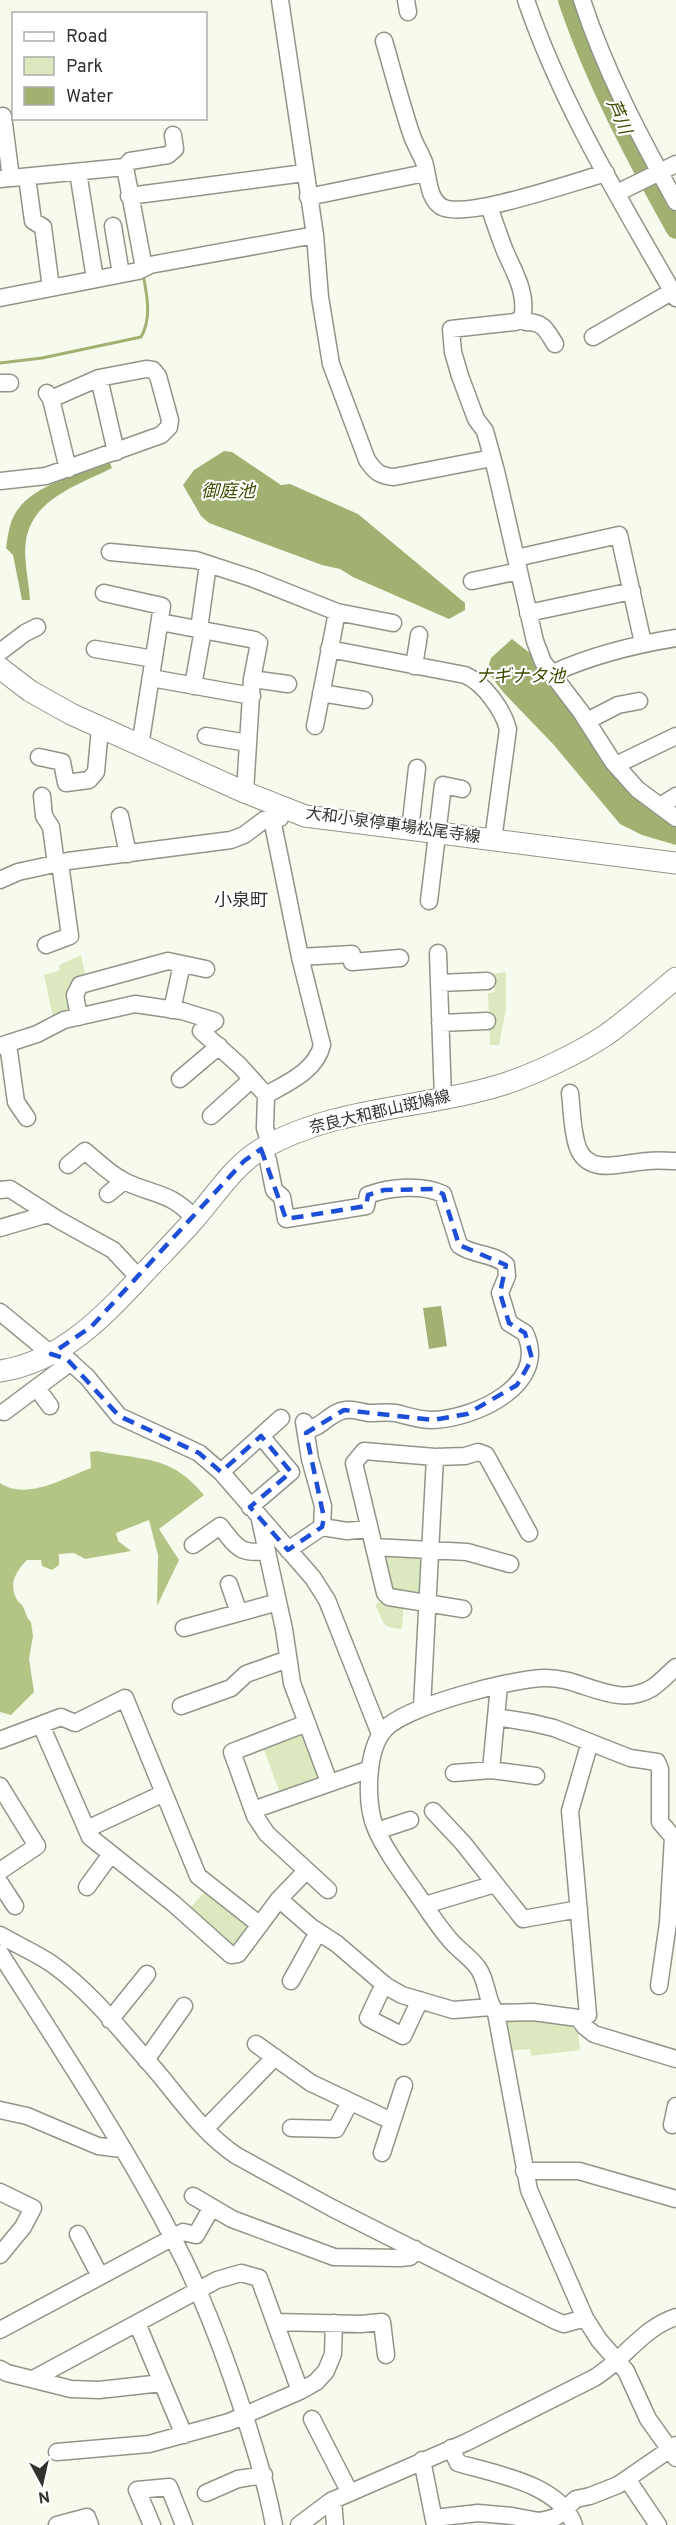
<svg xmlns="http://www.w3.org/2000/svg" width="676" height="2525" font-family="Overpass,'Noto Sans JP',sans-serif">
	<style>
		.green { fill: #dce9be }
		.forest { fill: #b3c584 }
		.water { fill: #a0b171 }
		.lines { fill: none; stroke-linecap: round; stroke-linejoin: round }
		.stream { stroke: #a0b171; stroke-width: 3 }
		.river { stroke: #a0b171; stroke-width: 20 }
		.minor-casing { stroke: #919589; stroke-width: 19 }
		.major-casing { stroke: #919589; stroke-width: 23 }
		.minor { stroke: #fff; stroke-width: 16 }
		.major { stroke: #fff; stroke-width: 21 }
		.marked { fill: none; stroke: #1d4ed8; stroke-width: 4.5; stroke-dasharray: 12 8; stroke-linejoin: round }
		.labels { text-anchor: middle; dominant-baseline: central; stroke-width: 4.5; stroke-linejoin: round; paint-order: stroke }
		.street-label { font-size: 16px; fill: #31332e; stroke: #fff }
		.water-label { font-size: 18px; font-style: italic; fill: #3e4c00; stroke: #fff }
		.neighbourhood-label { font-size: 18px; fill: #31332e; stroke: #fff }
	</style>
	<rect width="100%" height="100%" fill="#f7fbee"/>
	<path class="green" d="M81,955L86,978L75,980L67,995L69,1007L66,1014L53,1018L44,975L60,970L59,965Z
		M506,972V1009L499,1045H490L488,993L495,992L492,974Z
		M381,1550L425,1551L423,1592L418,1594L396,1593L389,1586Z
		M384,1599L404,1604L402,1629C379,1627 386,1624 375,1605Z
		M298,1731L306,1733L321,1776L318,1783L281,1796L262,1744Z
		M207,1889L247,1922L249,1929L237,1946L230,1947L188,1910Z
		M509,2016L577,2026L580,2050L531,2056L530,2049L509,2051L504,2019Z"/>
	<path class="forest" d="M98,1451C143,1461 170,1454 204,1495L159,1529L179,1560L157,1606L158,1555L149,1520L116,1533L118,1541L131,1551L85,1559L74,1553L59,1554V1565L52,1570L42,1566L41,1560H27C16,1571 9,1583 16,1598C17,1601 20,1603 22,1605C26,1611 25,1616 31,1622L33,1636L29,1659L34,1692L11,1715L0,1712V1483C27,1501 64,1478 91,1468L90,1452Z"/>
	<path class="water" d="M224,451L232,452L281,485L290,484L358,514L465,603V610L449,619L353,577L340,569L322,565L209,523L201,516L183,485L194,470Z
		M110,463L112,468C79,485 33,498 26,540C23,558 29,582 30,600H22L13,555L6,548C8,536 9,523 16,512C35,483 80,475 110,463Z
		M512,639L531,654C571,709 618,791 676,827V845L642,835L620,824L553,744L503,692L487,671L491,658Z
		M441,1306L447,1346L429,1349L423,1308Z"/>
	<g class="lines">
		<path class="stream" d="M0,363L42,358L141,337C152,318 147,295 143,274"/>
		<path class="river" d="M568,0C595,80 635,155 676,229"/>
		<g class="minor-casing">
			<path id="minor" d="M280,0L315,235L320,297L331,364L367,460C375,472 380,476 394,477L492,458
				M406,0L408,12
				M526,0C562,106 621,201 676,298
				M582,0C605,71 640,137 676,202
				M384,41C393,72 401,103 411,133C414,143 420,152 424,162C429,177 427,198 442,207C466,220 576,181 606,173
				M3,116L11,178
				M125,167L144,268
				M78,172L95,279
				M27,177L33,221L43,227L51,288
				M0,179L125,167L130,161L168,155L175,149L173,135
				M617,193L676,164
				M129,196L304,173
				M308,197L425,173
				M489,206C494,221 499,236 505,251C514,272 528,294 522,318L515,322L451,329L453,352L460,376L476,419L485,431L496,471L535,641L543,662L581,712L613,762L637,789L676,818
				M113,226L121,274
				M0,298L138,271L150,265L315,235
				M522,318L526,322C544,322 546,330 555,344
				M593,337L673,291
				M99,378L116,452
				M0,383H10
				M47,393L51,399L68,469
				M0,481L46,476L161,435L169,427L170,420L158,376L153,370L146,369L99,378L51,399
				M110,552L196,560L254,579L337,612L393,623
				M516,558L619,535L643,643
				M472,581L519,571
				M104,593L162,606L140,746
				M528,613L632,591
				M160,622L255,640L259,643L252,679L245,792
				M199,629L208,564
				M95,649L154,659
				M329,649L465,675C484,683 503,710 508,729L493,840
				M0,652L25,633L37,627
				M414,666L419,635
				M553,673C593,655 633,645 676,638
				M151,678L252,696
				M252,679L288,684
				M193,686L203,630
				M321,693L364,700
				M587,721L618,705L639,701
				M315,726L337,612
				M206,736L248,743
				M39,757L62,762L66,783L89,780L96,772L100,728
				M616,765L676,736
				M42,796L44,816L51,827L56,864
				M660,806L676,796
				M120,816L128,854
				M410,830L417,768
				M0,880L18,872L68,861L231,840L244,835L264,820L280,818
				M429,901L443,785L462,789
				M46,945L70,936L60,863
				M438,953L443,1099
				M300,957L352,954V962L400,958
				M439,983L487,981
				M172,1010L182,964
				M79,1017L75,995L80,985L168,961L206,969
				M440,1023L487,1021
				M8,1044L16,1102L27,1118
				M0,1046L37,1034L64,1020L135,1004L182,1011L215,1021L201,1031L239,1065L266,1095
				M180,1079L219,1046
				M570,1093C572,1110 572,1132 578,1148C589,1177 625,1162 648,1161C657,1160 667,1161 676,1161
				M211,1116L252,1079
				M270,1145L265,1128L266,1095C287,1083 316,1071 322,1045L300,957L272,819
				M261,1149L268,1160L274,1190L282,1197L286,1219L366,1206L368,1195C390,1187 422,1184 443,1194L459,1245C473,1256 492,1252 506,1265L507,1276L500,1293L509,1323L525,1333C550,1385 474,1419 432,1420C419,1420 408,1416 396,1413C387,1412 378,1413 369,1413C361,1412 354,1409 346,1410C331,1411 322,1428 306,1430
				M68,1165L85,1151C98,1162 111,1175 126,1182C156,1196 171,1192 195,1219
				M0,1190L10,1189L57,1219L113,1250L139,1278
				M108,1194L124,1181
				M0,1228L48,1214
				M0,1312L51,1354L67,1359L87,1377L119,1416L199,1453L221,1472L313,1578L327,1600L380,1734
				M37,1388L50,1406
				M4,1412L71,1362
				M304,1422L310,1459L323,1506L322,1527
				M221,1472L281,1418
				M250,1507L291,1472L261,1436
				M260,1520L284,1629L292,1683L329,1782
				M193,1545L220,1526C236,1546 239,1555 267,1551
				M374,1547L467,1552L510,1564
				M288,1550L322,1527L347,1531L369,1529
				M229,1584L239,1613
				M463,1609L389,1597L385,1593L354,1463L364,1451L435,1457L465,1456L478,1452L486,1455L529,1533
				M184,1628L278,1602
				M676,1667C668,1674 661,1682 652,1688C615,1710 581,1676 543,1678C511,1679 406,1706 385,1729C366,1749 365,1805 376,1829C386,1852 403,1874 417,1894C428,1910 439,1928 452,1942C460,1951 471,1958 478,1968C488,1982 486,2001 496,2013L529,2190L585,2318L599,2340L626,2371L648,2419L676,2458
				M181,1706L231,1688L246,1674L288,1659
				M422,1708L435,1457
				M496,1717L533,1723L554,1728L630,1758L657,1762L660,1769V1822L673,1837L668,1923L659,1986
				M307,1723L232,1752L255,1816L267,1834L328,1890
				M41,1725L90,1837L174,1904L231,1955L238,1954L279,1899L306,1871
				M0,1740L61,1717L75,1723L125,1698L198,1876L260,1925
				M491,1770L499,1686
				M454,1773L491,1770L536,1776
				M0,1786L37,1846L0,1871
				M253,1810L370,1769
				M433,1811L463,1843L523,1919L579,1909
				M87,1829L164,1793
				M377,1831L410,1820
				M0,1883L15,1906
				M87,1887L111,1854
				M279,1899L311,1927L337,1944L386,1986L402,1995L453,2010L491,2007
				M425,1905L495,1884
				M0,1935C17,1945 36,1953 52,1964C90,1991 121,2031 152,2066C179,2097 202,2133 237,2156L332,2208L556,2321L564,2324L585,2318
				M0,1953C64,2054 132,2155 185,2262C213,2321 235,2383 254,2446C262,2472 269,2498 274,2525
				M291,1981L318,1932
				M384,1984L368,2018L403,2036L420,2000
				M496,2013L533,2012L578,2018L585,2027L594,2034L676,2059
				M110,2020L147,1974
				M581,2021L588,2015L570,1811L590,1742
				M256,2044L311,2083L383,2117L393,2119
				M146,2060L184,2006
				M0,2110L27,2116L98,2146L122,2149
				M672,2125L676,2106
				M291,2128L336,2129L350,2102
				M205,2129L275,2057
				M382,2153L404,2085
				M524,2171H579L676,2199
				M0,2192L33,2208L23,2227L0,2255
				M193,2196L232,2219L334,2257L400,2258L410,2257L415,2249
				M78,2234L100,2276
				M275,2322L361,2324L382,2322L386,2355
				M137,2323L184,2435
				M0,2330L183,2232L196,2235L212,2207
				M0,2369L7,2373L71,2389L99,2390L162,2383
				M33,2379L217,2280L241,2273L259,2278L300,2391
				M312,2419L350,2493
				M451,2448L458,2463C495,2474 560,2484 574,2525
				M57,2452L149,2444L229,2422L300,2391L316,2382L326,2371L333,2354L334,2323
				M422,2460L435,2525
				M627,2479L658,2525
				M206,2493L238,2479L264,2475
				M333,2500L335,2525
				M434,2518L478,2513L512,2516L539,2521L549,2519L556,2517L576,2499L590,2496L618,2485L676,2445
				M57,2525L87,2517L90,2525
				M152,2525L137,2490L169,2487L184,2525
				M299,2525L331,2501L467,2442L594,2378C624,2360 642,2328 676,2317"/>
		</g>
		<g class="major-casing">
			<path id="major" d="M0,668L30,691L71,714L242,791L305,816L676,863
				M0,1371C62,1362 105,1315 146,1271C163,1253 182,1234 198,1215C217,1193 235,1165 260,1150C333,1106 425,1109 504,1084C535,1074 579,1053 606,1035C630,1018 653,997 676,978"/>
		</g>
		<use href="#minor" class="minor"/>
		<use href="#major" class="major"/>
	</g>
	<path class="marked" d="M261,1149L286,1219L366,1206L368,1195L384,1190L433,1189L443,1194L459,1245L506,1265L500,1293L509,1323L525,1333L532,1359L517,1385L467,1414L433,1420L344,1410L306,1433L324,1518L322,1527L288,1550L250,1507L291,1472L261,1436L221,1472L199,1453L119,1416L67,1359L51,1354L91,1327L244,1161Z"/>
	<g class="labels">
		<g class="street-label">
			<text transform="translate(393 826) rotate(8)">大和小泉停車場松尾寺線</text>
			<text transform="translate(380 1113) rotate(-13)">奈良大和郡山斑鳩線</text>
		</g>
		<g class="water-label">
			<text transform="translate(618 117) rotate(67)">芦川</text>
			<text x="228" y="492">御庭池</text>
			<text x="520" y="677">ナギナタ池</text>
		</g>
		<g class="neighbourhood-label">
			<text x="241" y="901">小泉町</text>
		</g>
	</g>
	<rect x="12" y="12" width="195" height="108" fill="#ffffff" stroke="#adadab" stroke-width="1.5"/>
	<rect x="24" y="32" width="30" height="9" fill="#ffffff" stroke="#adadab" stroke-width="1.5"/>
	<text x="66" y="42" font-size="18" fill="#31332e">Road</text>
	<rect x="24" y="57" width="30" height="18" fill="#dce9be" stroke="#adadab" stroke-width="1.5"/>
	<text x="66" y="72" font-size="18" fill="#31332e">Park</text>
	<rect x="24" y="87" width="30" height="18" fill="#a0b171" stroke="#adadab" stroke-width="1.5"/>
	<text x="66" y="102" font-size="18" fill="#31332e">Water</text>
	<g transform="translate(42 2483) rotate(172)" stroke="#ffffff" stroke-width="4.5" paint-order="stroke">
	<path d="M0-4.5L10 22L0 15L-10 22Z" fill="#31332e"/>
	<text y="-9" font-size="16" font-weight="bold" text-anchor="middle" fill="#31332e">N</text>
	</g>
</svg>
